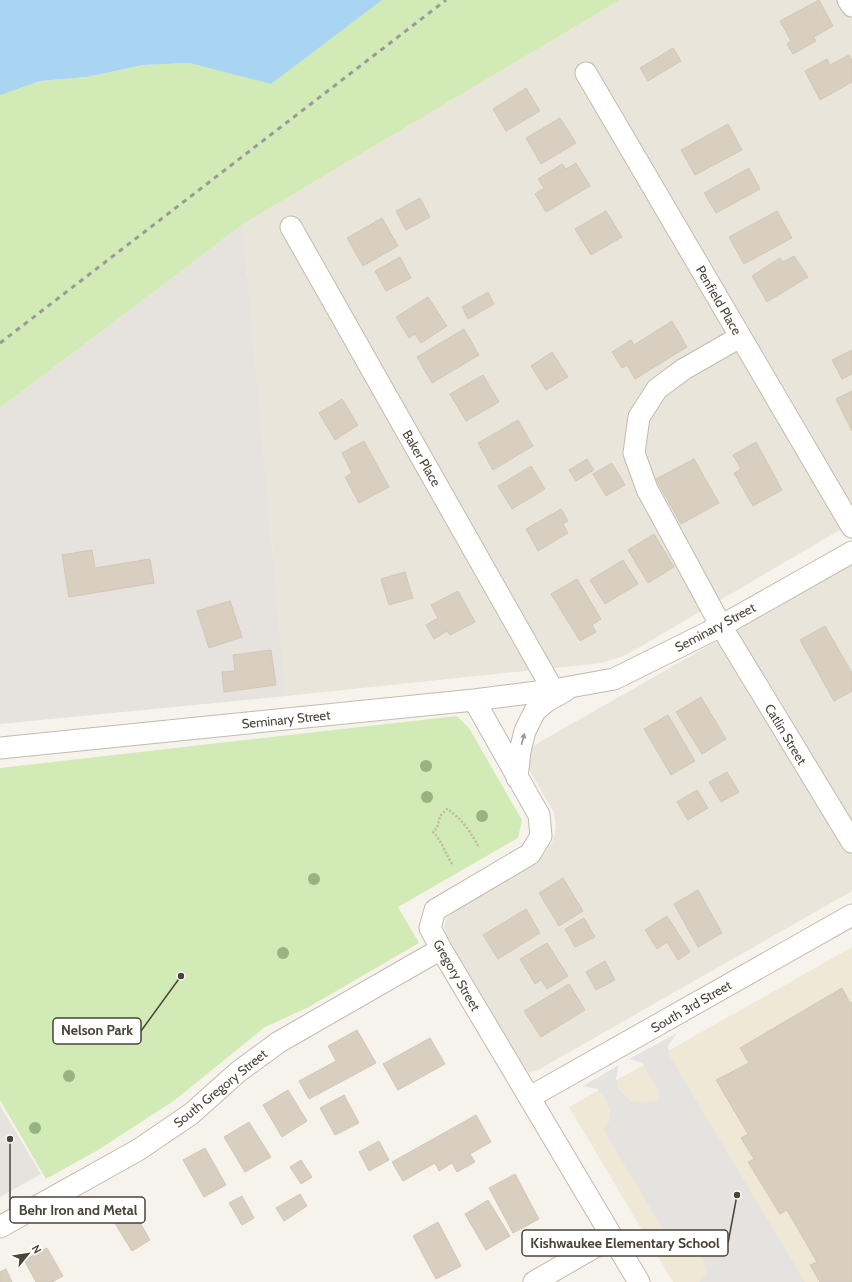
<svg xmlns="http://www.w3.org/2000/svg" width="852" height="1282" font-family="Cabin,sans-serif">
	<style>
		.residential { fill: #eae5da }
		.industrial { fill: #e6e2dd }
		.education { fill: #efe8d6 }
		.green { fill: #d2eab5 }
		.parking { fill: #e5e3e0 }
		.water { fill: #a9d4f2 }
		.building { fill: #d8cfc1; stroke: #d3c7b4 }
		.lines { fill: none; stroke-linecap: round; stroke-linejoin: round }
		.minor-casing { stroke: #c2bbae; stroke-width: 23 }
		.path { stroke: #c4b79f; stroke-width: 2.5; stroke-dasharray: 2 2; stroke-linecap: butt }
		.minor { stroke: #fff; stroke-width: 21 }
		.rail { stroke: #9a9a9a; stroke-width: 3; stroke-dasharray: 5 5; stroke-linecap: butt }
		.tree { fill: #97b381 }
		.oneway { fill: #9c9892 }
		.labels { text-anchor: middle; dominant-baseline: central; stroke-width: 3; stroke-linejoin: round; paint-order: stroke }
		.street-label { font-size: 13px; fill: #4b4439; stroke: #fff }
		.leader { fill: none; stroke: #4b4439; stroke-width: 1.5 }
		.callout-dot { fill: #4b4439; stroke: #fff; stroke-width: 1.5 }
		.callout { fill: #fff; stroke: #4b4439; stroke-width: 1.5 }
		.callout-label { font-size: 14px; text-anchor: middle; font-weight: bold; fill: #4b4439 }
	</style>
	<rect width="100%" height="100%" fill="#f6f3ec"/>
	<path class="residential" d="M620,0H852V523L626,655L602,663L286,696L243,224Z
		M852,564V891L538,1070L529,1072L523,1068L446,934L444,926L447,918L454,911L541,858L552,843L556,828L554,813L530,771L525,759L529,751L538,743Z"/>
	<path class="industrial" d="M243,224L286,696L0,724V408Z
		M0,1105L41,1174L0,1197Z"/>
	<path class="education" d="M852,947V1282H673L569,1107Z"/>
	<path class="green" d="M380,0H620L243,224L0,408V94L40,81L87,77L143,65L189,63L271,84Z
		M457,716L469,728L522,820L518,838L398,907L419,943L307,1008L265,1027L175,1100L98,1150L46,1179L0,1100V768Z"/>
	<path class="parking" d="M677,1033L668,1046L669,1055L805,1282H699L706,1273L703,1261L694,1246L678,1255L603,1129L609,1122L610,1111L606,1100L598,1089L583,1086L619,1065L616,1078L618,1089L630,1101L646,1102L658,1101L659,1092L643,1063L629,1059Z"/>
	<path class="water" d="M0,0H382L271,84L189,63L143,65L87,77L40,81L0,95Z"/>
	<path class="building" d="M819,0L833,26L814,37L816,41L793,54L787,44L791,41L780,21Z
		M673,48L681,61L648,81L640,68Z
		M849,55L852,60V82L820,100L805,71L827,59L830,65Z
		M526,88L540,111L506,131L493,109Z
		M560,118L576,143L541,164L526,138Z
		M728,124L742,150L695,175L681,150Z
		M576,163L590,186L546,212L535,194L544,188L538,179L562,164L566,169Z
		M749,168L760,189L716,213L704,193Z
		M420,198L430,217L406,230L396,211Z
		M606,211L622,237L591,255L575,229Z
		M777,211L792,238L744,264L729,237Z
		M382,218L398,246L363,266L347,238Z
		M794,256L808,277L767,302L752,276L780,258L783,262Z
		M400,257L411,278L386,291L375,271Z
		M488,292L494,304L468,319L462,307Z
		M428,297L447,326L421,343L415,334L409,338L396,317Z
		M672,321L687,347L635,379L627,365L622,368L612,352L631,340L634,345Z
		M464,329L479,355L432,383L417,357Z
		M852,350V374L842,379L832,360Z
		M552,352L568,377L546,390L531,366Z
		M483,375L499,402L466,421L450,394Z
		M852,391V431L836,399Z
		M342,399L358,425L335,440L319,413Z
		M518,420L533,446L493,470L478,443Z
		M364,441L389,487L359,503L345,477L352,473L342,453Z
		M756,442L782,490L753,506L734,473L741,469L733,455Z
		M587,459L594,470L576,481L569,470Z
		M694,459L719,503L681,524L656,479Z
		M612,463L625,485L606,496L593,474Z
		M531,466L545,489L512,509L498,486Z
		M561,509L568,521L563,524L568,533L538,551L526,529Z
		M654,534L674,567L648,583L628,550Z
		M92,550L95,568L150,559L154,583L69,597L62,555Z
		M623,560L638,584L605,604L590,580Z
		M405,572L413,598L389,605L381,579Z
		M577,579L601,619L592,625L596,632L580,641L551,594Z
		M458,591L475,622L450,635L447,631L434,639L426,625L438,618L431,605Z
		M230,601L242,637L209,648L197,611Z
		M825,626L852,673V691L834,701L800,640Z
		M271,650L276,685L224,692L222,672L235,671L233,655Z
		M701,697L726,739L702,754L676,712Z
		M668,715L695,761L671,775L644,729Z
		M727,772L739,792L721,802L709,782Z
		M697,790L708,808L688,820L677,802Z
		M563,878L583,911L559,926L539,893Z
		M698,890L722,933L698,947L674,904Z
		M526,909L540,933L498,959L483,935Z
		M667,916L690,952L678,960L667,942L657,949L645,930Z
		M584,918L595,937L575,947L565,929Z
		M547,943L568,976L547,989L541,980L535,984L520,959Z
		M605,961L615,980L596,990L586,972Z
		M569,984L585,1010L541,1037L524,1011Z
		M842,988L850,1003L852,1002V1282H820L810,1265L817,1262L787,1210L780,1214L748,1162L754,1159L741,1138L748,1134L716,1080L749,1063L740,1048Z
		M357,1030L376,1063L309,1099L299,1081L336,1061L328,1046Z
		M430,1038L445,1064L398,1090L383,1064Z
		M288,1090L307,1121L282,1137L263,1105Z
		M344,1095L359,1123L335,1135L320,1108Z
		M476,1115L491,1142L470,1154L475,1162L457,1172L452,1163L439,1171L435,1163L403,1181L392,1162Z
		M249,1122L271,1157L245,1172L224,1137Z
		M379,1141L389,1160L369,1171L359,1152Z
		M205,1148L226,1185L204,1197L183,1160Z
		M301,1160L312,1177L301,1184L290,1167Z
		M515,1174L539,1219L513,1233L489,1188Z
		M300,1194L307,1206L284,1221L276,1208Z
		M242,1196L254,1218L242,1225L229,1203Z
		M127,1200L150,1240L132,1251L108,1212Z
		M488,1200L510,1236L486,1250L465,1214Z
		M438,1222L461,1266L436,1279L413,1236Z
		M47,1248L63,1276L52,1282H36L24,1260Z
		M6,1269L12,1282H0V1272Z"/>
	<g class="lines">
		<g class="minor-casing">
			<path id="minor" d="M848,0L852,6
				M586,73L852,527
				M291,227L553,690
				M740,337L684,369L657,389L639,417L634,453L647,489L721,626L852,842
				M474,700L539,815L541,836L530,854L435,910L430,928L441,949L639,1282
				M0,748L474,700L553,690L614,679L721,626L852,552
				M517,778L520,751L525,731L535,711L547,701L565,691
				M530,1097L852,915
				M0,1227L138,1150L191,1114L238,1072L279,1042L441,949
				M534,1282L612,1237"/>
		</g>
		<path class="path" d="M452,864C445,853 442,841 433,832L437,828L440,816L447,809C461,817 472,834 479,848"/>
		<use href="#minor" class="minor"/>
		<path class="rail" d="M0,343L446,0"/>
	</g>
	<g class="tree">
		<circle cx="426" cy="766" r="6"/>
		<circle cx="427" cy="797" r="6"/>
		<circle cx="482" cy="816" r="6"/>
		<circle cx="314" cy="879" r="6"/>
		<circle cx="283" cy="953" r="6"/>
		<circle cx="69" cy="1076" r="6"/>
		<circle cx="35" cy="1128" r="6"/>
	</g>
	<defs><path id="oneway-solid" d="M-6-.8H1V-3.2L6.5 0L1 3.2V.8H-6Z"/></defs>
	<use class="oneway" href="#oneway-solid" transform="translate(523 739) rotate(-75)"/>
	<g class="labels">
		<g class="street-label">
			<text transform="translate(719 300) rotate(60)">Penfield Place</text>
			<text transform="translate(422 458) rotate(60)">Baker Place</text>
			<text transform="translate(715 627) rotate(-28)">Seminary Street</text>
			<text transform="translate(286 719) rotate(-6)">Seminary Street</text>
			<text transform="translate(786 734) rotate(59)">Catlin Street</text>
			<text transform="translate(457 975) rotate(60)">Gregory Street</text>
			<text transform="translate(691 1006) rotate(-30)">South 3rd Street</text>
			<text transform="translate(220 1088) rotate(-39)">South Gregory Street</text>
		</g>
	</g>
	<path class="leader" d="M181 976L141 1031M10 1139L10 1210M737 1195L728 1243"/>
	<g class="callout-dot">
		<circle cx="181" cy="976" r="4"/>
		<circle cx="10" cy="1139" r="4"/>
		<circle cx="737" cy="1195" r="4"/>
	</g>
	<g class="callout">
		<rect x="53" y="1018" width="88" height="26" rx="4"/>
		<rect x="10" y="1197" width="135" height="26" rx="4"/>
		<rect x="522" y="1230" width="206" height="26" rx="4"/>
	</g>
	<g class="callout-label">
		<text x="97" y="1035">Nelson Park</text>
		<text x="78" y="1215">Behr Iron and Metal</text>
		<text x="625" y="1248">Kishwaukee Elementary School</text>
	</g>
	<g transform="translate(28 1254) rotate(60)" stroke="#ffffff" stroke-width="3" paint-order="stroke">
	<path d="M0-3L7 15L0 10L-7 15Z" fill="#4b4439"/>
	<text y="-6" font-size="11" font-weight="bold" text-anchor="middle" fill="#4b4439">N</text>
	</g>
</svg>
